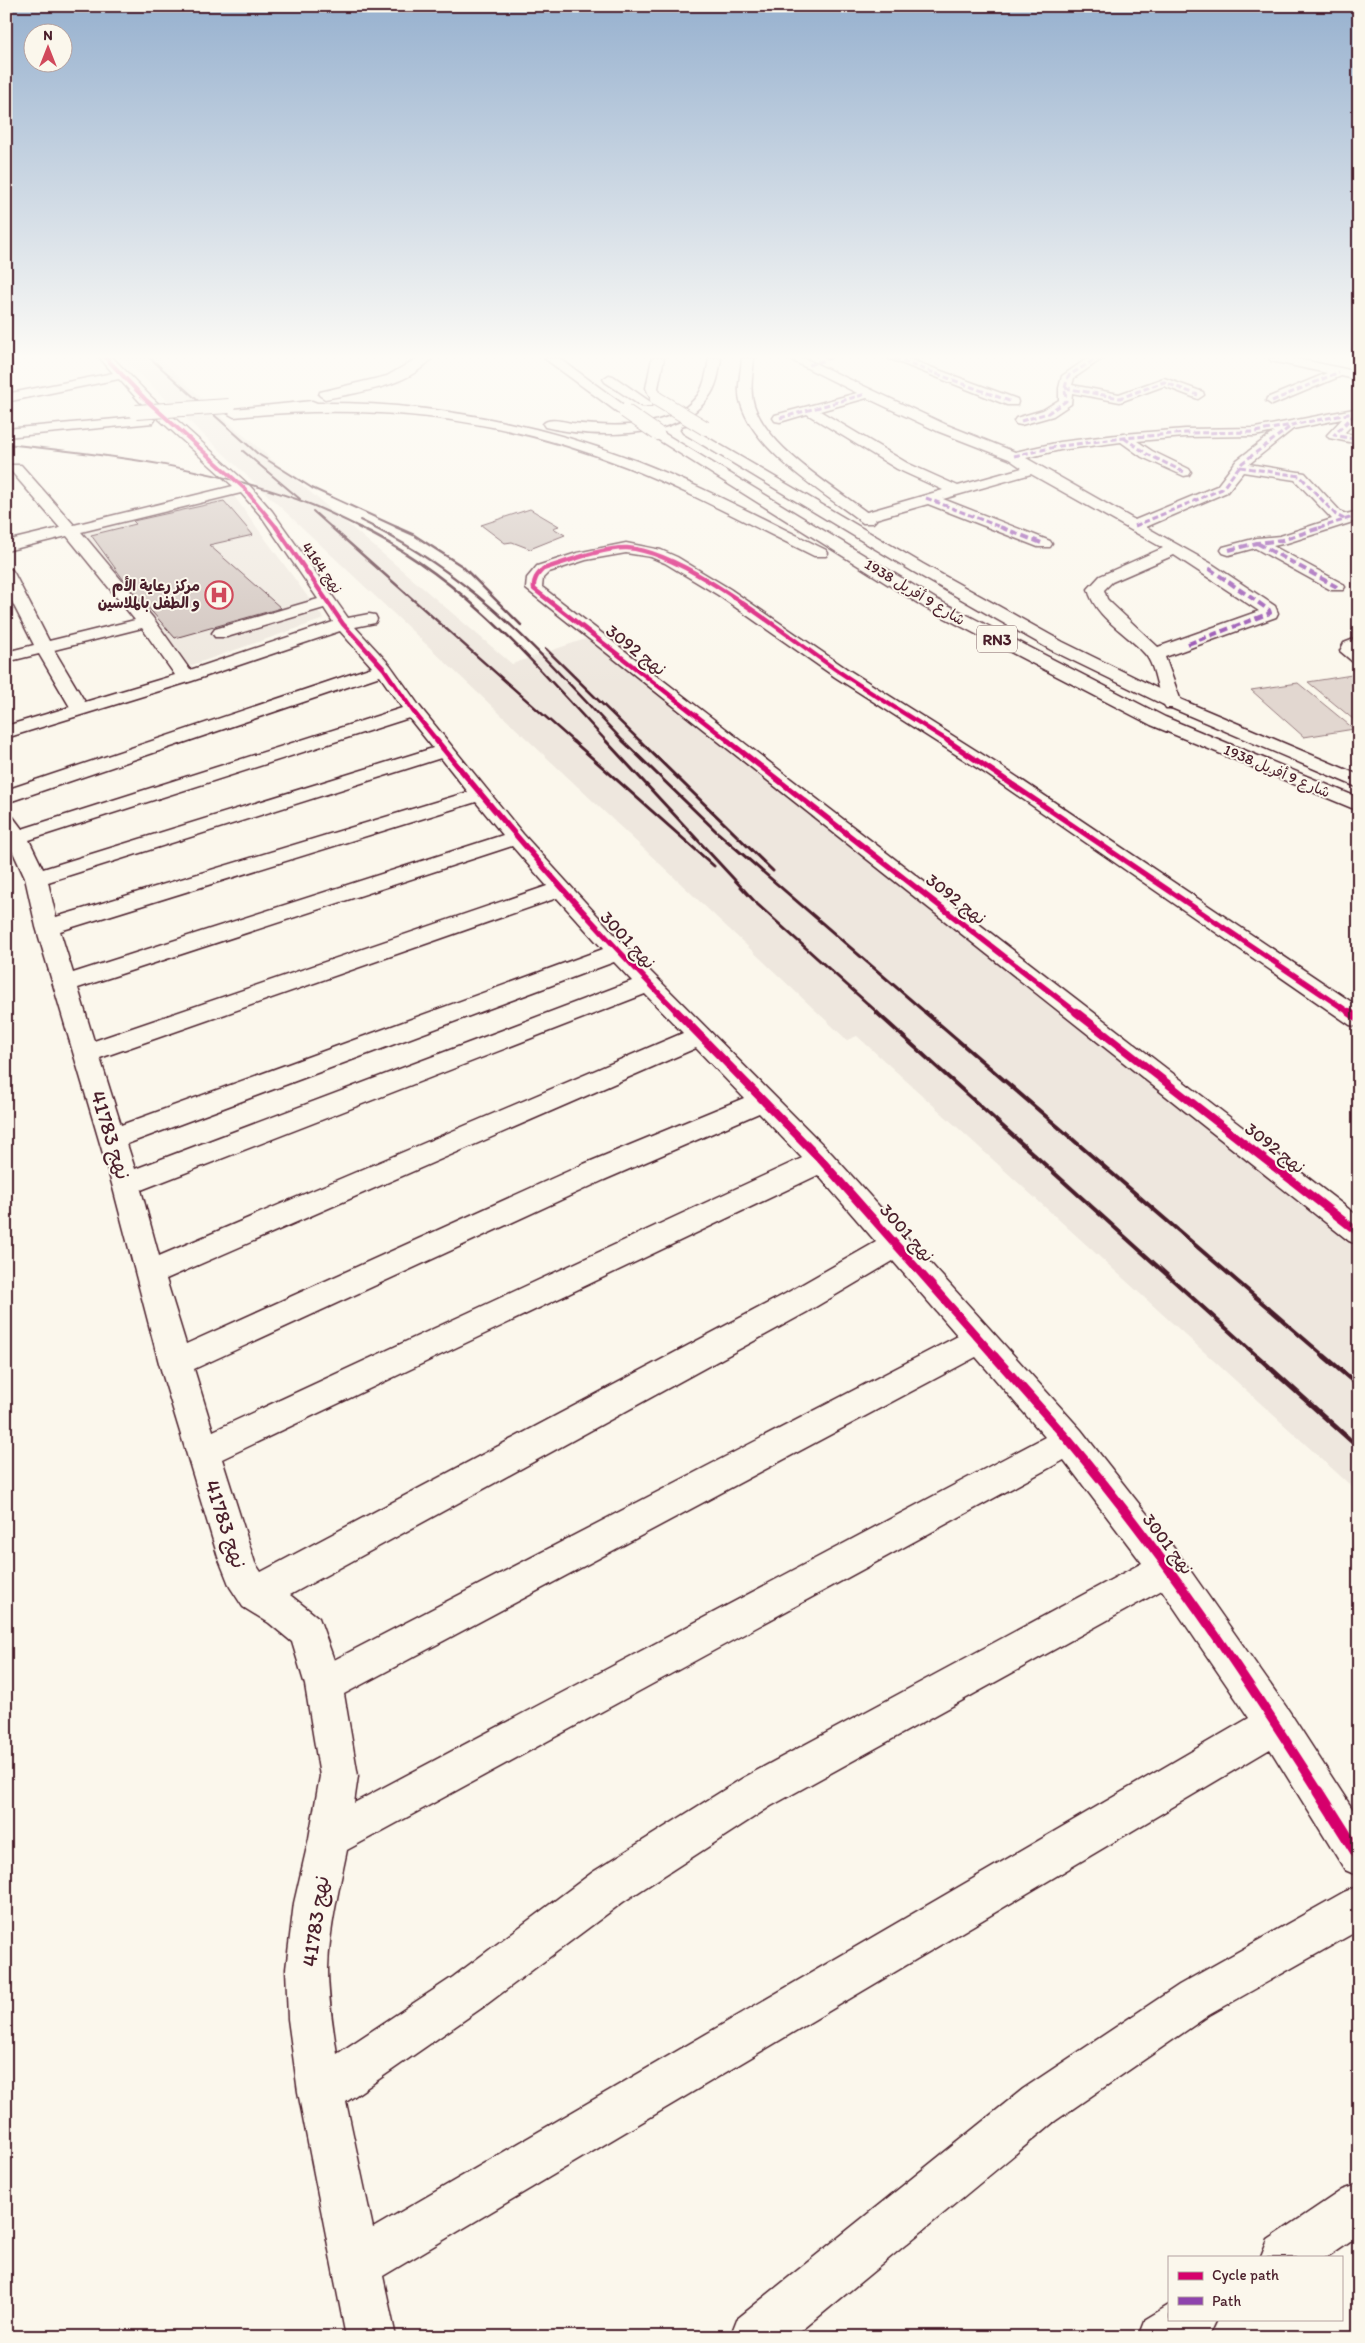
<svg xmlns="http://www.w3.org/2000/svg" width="1365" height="2343" font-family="Itim,'Playpen Sans Arabic',sans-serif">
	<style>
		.built { fill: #eee7de }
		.green { fill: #e2d7d0; stroke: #967b7e }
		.building { fill: #cfc2bc; stroke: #4a1f2b }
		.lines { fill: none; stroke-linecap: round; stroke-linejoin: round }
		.minor-casing { stroke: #4a1f2b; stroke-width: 3 }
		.major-casing { stroke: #4a1f2b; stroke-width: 3 }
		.minor { fill: #fbf7ec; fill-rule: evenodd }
		.major { fill: #fbf7ec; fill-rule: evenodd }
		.rail-far4 { stroke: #4a1f2b; stroke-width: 2 }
		.rail-far3 { stroke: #4a1f2b; stroke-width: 2.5 }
		.rail-far2 { stroke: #4a1f2b; stroke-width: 3 }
		.rail-far1 { stroke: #4a1f2b; stroke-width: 4 }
		.rail { stroke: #4a1f2b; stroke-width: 5 }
		.major-bridge-casing { stroke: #4a1f2b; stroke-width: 16; stroke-linecap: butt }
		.major-bridge { stroke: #fbf7ec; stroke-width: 14 }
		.quiet-far1 { stroke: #8e44ad; stroke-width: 3; stroke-dasharray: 6 3; stroke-linecap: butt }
		.quiet { stroke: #8e44ad; stroke-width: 4; stroke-dasharray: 8 4; stroke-linecap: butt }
		.cycleway-far5-casing { stroke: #fbf7ec; stroke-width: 5 }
		.cycleway-far4-casing { stroke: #fbf7ec; stroke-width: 6 }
		.cycleway-far3-casing { stroke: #fbf7ec; stroke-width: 8 }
		.cycleway-far2-casing { stroke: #fbf7ec; stroke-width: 11 }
		.cycleway-far1-casing { stroke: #fbf7ec; stroke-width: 12 }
		.cycleway-casing { stroke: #fbf7ec; stroke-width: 15 }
		.cycleway-far5 { stroke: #d6006c; stroke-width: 4 }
		.cycleway-far4 { stroke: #d6006c; stroke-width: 4.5 }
		.cycleway-far3 { stroke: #d6006c; stroke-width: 5.5 }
		.cycleway-far2 { stroke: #d6006c; stroke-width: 8 }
		.cycleway-far1 { stroke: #d6006c; stroke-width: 9 }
		.cycleway { stroke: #d6006c; stroke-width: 12 }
		.labels { text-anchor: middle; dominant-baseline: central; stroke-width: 4; stroke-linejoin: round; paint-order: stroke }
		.far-street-label { font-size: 15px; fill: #4a1f2b; stroke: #fbf7ec }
		.far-poi-label { font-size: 15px; font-weight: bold; fill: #4a1f2b; stroke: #fbf7ec; text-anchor: end }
		.shield { fill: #fbf7ec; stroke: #7f6065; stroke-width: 1 }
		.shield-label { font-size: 16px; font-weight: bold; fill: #4a1f2b }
		.street-label { font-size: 18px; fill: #4a1f2b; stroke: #fbf7ec }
		.near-street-label { font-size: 21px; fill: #4a1f2b; stroke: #fbf7ec }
	</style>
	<rect width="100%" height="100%" fill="#fbf7ec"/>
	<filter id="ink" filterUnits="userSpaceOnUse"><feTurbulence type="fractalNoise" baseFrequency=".02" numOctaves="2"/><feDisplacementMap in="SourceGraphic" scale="10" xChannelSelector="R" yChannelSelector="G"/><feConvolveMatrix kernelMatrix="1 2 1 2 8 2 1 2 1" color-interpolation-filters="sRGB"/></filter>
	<g filter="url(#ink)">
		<path class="built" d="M122,358H159L221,416L512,664L591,637L1359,1251V1493L857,1036L847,1040Z
			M234,496L324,619L189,666L78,531Z"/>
		<path class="green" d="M1358,674L1359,724L1308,682Z
			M1298,683L1354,729L1304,737L1251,690Z"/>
		<path class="building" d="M224,501L253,535L209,545L281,608L175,638L123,579L91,535L136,524L133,521Z
			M530,509L559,526L553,528L565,535L530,549L512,542L505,543L481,525Z"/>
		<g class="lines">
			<g class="minor-casing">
				<path id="minor" d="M100,358H113L150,396L249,485L272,511L348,618L369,614L375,615L377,619L375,623L355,627L390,665L420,707L523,834L626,947L832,1154L1081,1430L1180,1556L1289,1711L1359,1819V1876L1345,1870L1270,1749L383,2276L396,2337H346L298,2092L288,2019L286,1969L294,1903L309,1838L320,1776L305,1685L292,1642L269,1623L243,1607L230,1587L218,1557L159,1363L112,1184L36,927L25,878L6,837V815L13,817L22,829L402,708L380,676L6,803V790L372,667L340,631L192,681L6,738V726L70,707L39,654L6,662V652L34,645L6,590V568L12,570L14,573L49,641L135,620L67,536L6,551V541L60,528L11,471L9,468L11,465H21L74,525L233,486L140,402L119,379L6,402V394L113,373ZM241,493L262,517L318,599L215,629L212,633L215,637H227L324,608L333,622L190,670L153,618L81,532ZM142,628L175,675L85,702L54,650ZM409,718L433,748L43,869L29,840ZM441,758L468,792L56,917L48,882ZM476,802L503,835L73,973L60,931ZM512,846L547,886L94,1041L78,988ZM557,898L603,949L121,1125L100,1058ZM614,962L632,981L135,1169L127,1144ZM645,994L683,1033L159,1256L141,1190ZM696,1048L744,1098L584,1164L186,1344L166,1279ZM759,1113L802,1158L213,1431L194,1369L604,1180ZM818,1175L876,1242L785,1294L261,1572L255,1563L222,1459ZM893,1261L958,1336L334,1660L319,1618L290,1595L807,1312ZM976,1357L1045,1437L354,1803L358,1776L344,1694ZM1064,1460L1142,1563L743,1778L593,1872L453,1977L337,2054C333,2026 328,1998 328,1969C329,1930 339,1889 347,1850ZM1162,1590L1249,1718L373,2228L346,2102L483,2007L623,1902L771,1806Z
					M787,358H804L947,425L1015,452L1060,442L1124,434L1185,429L1255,428L1359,408V418L1344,433L1359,436V444L1329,438L1327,435L1342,419L1293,429L1249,464L1305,473L1341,512L1346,514L1359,511V520L1287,543L1273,546L1343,584L1345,587L1343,590H1331L1255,548L1229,555L1223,553L1221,550L1223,547L1257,538L1280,536L1332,519L1295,480L1243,472L1227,492L1146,527L1212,564L1275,606L1278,613L1276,617L1165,657L1182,704L1180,708H1166C1156,693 1157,668 1145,654C1127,633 1095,618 1088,589L1100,576L1163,548L1031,474L943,499L1050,541L1052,544L1050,547H1038L928,504L865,522L860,520L857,517L860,514L943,490L897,469L807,414L780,422L775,421L773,418L775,415L857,393ZM867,398L937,431L1009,459L1022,468L958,486L907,463L820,411ZM1274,432L1237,460L1217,486L1135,520L1026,458L1060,450L1121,442L1142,457L1184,476L1189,475L1191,472L1189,469L1152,451L1137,441L1185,437L1255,436ZM1174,555L1259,611L1158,647L1112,604L1107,599L1104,590L1112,582Z
					M888,358H906L1017,399L1018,402L1017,405H1007Z
					M1088,358H1103L1074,378L1072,385L1119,394L1164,378L1203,392L1204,395L1198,399L1164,386L1120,402L1072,393L1071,404L1053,416L1021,425L1016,424L1014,421L1016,418L1043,410L1059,400V388L1062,376Z
					M1269,358H1294L1359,372V380L1341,376L1272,405L1266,401L1267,398L1327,373L1271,361Z
					M626,543L661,550L677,557L730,589L847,669L999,765L1359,1007V1027L1350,1025L985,773L835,677L718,595L665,563L651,557L626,553L586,560L549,572L543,578L542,587L1359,1217V1245L1349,1241L526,589L527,578L537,566L577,553Z
					M1359,637V663L1353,662L1340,651L1344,643Z
					M1359,1886V1930L1209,2015L1055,2121L794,2337H730L737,2319L1023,2089L1179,1985L1344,1892Z
					M1359,2184V2235L1327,2257H1261L1268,2240L1342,2190Z
					M1169,2305V2319H1216L1208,2336L1139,2337L1146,2319Z"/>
			</g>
			<g class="major-casing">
				<path id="major" d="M418,358H432C407,387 360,392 325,399L319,395L320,392L387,376Z
					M544,358H559L632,411L630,414H620Z
					M652,358H664L658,388L663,399L657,403L652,402L646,388Z
					M709,358H721C719,372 717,387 708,398C677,441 591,438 545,427L543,424C549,417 564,422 572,423C612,427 670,431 698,395C705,385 707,370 709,358Z
					M742,358H754C753,373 749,390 754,405C769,450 836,488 873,517L876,520L873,523H863C824,493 756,453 741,404C736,390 741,373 742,358Z
					M609,375L613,376L652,403L651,406H641L605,382L603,379Z
					M312,401L317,403C426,402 534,422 637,461C702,486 763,519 826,550L828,553L826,556H814C752,526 691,492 627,467C497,416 372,403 234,417L227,413L234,409Z
					M148,416L155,420L153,423L6,437V429Z
					M688,426L923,564L1063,642L1175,697L1359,775V788L1162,704L1051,650L912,571L683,433L681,430L683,427Z
					M657,429L936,599L1165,717L1359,798V811L1151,725L924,607L652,436L650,433L652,430Z"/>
			</g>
			<use href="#minor" class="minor"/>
			<use href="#major" class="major"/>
			<path class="rail-far4" d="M150,358L258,454L312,488L399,528
				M6,444C109,455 215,467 312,505C329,512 345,520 361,528
				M243,451L300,499
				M313,511L332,528
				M360,520L376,528"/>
			<path class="rail-far3" d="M331,527L574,742
				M358,527C460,575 532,661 607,742
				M373,527C479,580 544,658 624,742
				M396,527L414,535L462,566L521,625
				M546,649L641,742"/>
			<path class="rail-far2" d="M573,741L714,866
				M606,741L757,904L878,1013
				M623,741L718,833L926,1013
				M640,741L773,871"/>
			<path class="rail-far1" d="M876,1012L1258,1357
				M925,1012L1325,1357"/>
			<path class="rail" d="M1257,1356L1359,1448
				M1324,1356L1359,1386"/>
			<g class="major-bridge-casing">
				<path id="major-bridge" d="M657,399L705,428
					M625,411L657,433
					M136,412L229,406"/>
			</g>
			<use href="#major-bridge" class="major-bridge"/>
			<path class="quiet-far1" d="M894,358L1012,402
				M809,365L831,358
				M1351,374L1359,370
				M1065,388L1120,398L1164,382L1198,395
				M1272,401L1339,372
				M1355,414L1334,435L1359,440
				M780,418L866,394
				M1021,421L1048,413L1066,401L1065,388L1068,376L1097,358
				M1124,438L1147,454L1184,472
				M1359,440L1355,446H1359
				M1014,456L1060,446L1124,438L1185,433L1255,432L1359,412
				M1240,467L1300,476L1336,515L1344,519
				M926,498L1003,528
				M1135,526L1222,489L1242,463L1290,427
				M1319,528L1359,515"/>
			<path class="quiet" d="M1000,527L1044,544
				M1257,543L1337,587
				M1229,550L1257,543L1282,540L1323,527
				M1188,644L1270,613L1269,610L1207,567"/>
			<g class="cycleway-far5-casing">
				<path id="cycleway-far5" d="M106,358L145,399L244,488L277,528"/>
			</g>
			<g class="cycleway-far4-casing">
				<path id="cycleway-far4" d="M276,527L343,624L384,669L413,711L438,742
					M730,742L534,589C533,580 537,575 543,569C566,562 604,547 627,548C685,551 790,639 841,673C877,697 913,719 950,742"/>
			</g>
			<g class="cycleway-far3-casing">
				<path id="cycleway-far3" d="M437,741C514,835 593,926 678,1013
					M728,741L1077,1013
					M948,741L1350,1013"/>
			</g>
			<g class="cycleway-far2-casing">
				<path id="cycleway-far2" d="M677,1012L822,1161L995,1357
					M1076,1012L1359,1233
					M1349,1012L1359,1019"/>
			</g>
			<g class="cycleway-far1-casing">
				<path id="cycleway-far1" d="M994,1356C1019,1384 1044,1412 1069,1441C1161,1551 1242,1671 1319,1792"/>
			</g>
			<g class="cycleway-casing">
				<path id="cycleway" d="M1318,1791L1359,1856"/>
			</g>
			<use href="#cycleway-far5" class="cycleway-far5"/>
			<use href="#cycleway-far4" class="cycleway-far4"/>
			<use href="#cycleway-far3" class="cycleway-far3"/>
			<use href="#cycleway-far2" class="cycleway-far2"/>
			<use href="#cycleway-far1" class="cycleway-far1"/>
			<use href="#cycleway" class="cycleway"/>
		</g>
	</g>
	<linearGradient id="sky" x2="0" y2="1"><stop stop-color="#97b1cf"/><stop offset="0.52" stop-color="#fdfbf6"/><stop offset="1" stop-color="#fdfbf6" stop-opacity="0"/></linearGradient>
	<rect width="1365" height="686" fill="url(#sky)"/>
	<defs>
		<g id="hospital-ring" transform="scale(1.4375)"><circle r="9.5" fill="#fbf7ec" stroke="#d1495b" stroke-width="1.5"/><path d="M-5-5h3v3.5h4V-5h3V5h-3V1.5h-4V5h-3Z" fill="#d1495b"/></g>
	</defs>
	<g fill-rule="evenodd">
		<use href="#hospital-ring" x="219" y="595"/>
	</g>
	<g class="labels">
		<g class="far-street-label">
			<text transform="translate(322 568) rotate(55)">نهج 4164</text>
			<text transform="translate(915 592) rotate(31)">شارع 9 أفريل 1938</text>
			<text transform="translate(1277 771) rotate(23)">شارع 9 أفريل 1938</text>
		</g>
		<g class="far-poi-label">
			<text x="200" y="586">مركز رعاية الأم<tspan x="200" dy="17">و الطفل بالملاسين</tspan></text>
		</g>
		<rect class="shield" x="977" y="625.5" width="40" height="27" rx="4"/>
		<g class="shield-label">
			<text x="997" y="639">RN3</text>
		</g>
		<g class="street-label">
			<text transform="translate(636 650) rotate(38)">نهج 3092</text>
			<text transform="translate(956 899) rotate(38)">نهج 3092</text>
			<text transform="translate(628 940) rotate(47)">نهج 3001</text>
			<text transform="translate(1275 1148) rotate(38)">نهج 3092</text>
			<text transform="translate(907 1233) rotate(48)">نهج 3001</text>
			<text transform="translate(1168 1544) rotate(53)">نهج 3001</text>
		</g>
		<g class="near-street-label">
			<text transform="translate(111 1135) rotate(73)">نهج 41783</text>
			<text transform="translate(226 1524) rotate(72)">نهج 41783</text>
			<text transform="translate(315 1921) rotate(-82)">نهج 41783</text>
		</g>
	</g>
	<rect width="1365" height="2343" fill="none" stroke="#fbf7ec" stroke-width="25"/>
	<rect x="12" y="12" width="1340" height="2318" fill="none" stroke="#4a1f2b" stroke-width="2" filter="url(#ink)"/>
	<rect x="1168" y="2256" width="175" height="65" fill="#fbf7ec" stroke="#b4a19f"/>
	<rect x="1178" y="2272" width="25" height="8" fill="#d6006c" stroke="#b4a19f"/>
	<text x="1212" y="2280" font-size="15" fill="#4a1f2b">Cycle path</text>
	<rect x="1178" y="2297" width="25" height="8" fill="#8e44ad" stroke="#b4a19f"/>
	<text x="1212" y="2306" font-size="15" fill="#4a1f2b">Path</text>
	<g transform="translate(48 48)"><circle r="24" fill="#fbf7ec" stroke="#b4a19f"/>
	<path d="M0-4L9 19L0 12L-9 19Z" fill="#d1495b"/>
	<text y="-8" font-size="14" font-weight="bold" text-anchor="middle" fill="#4a1f2b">N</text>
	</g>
</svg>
